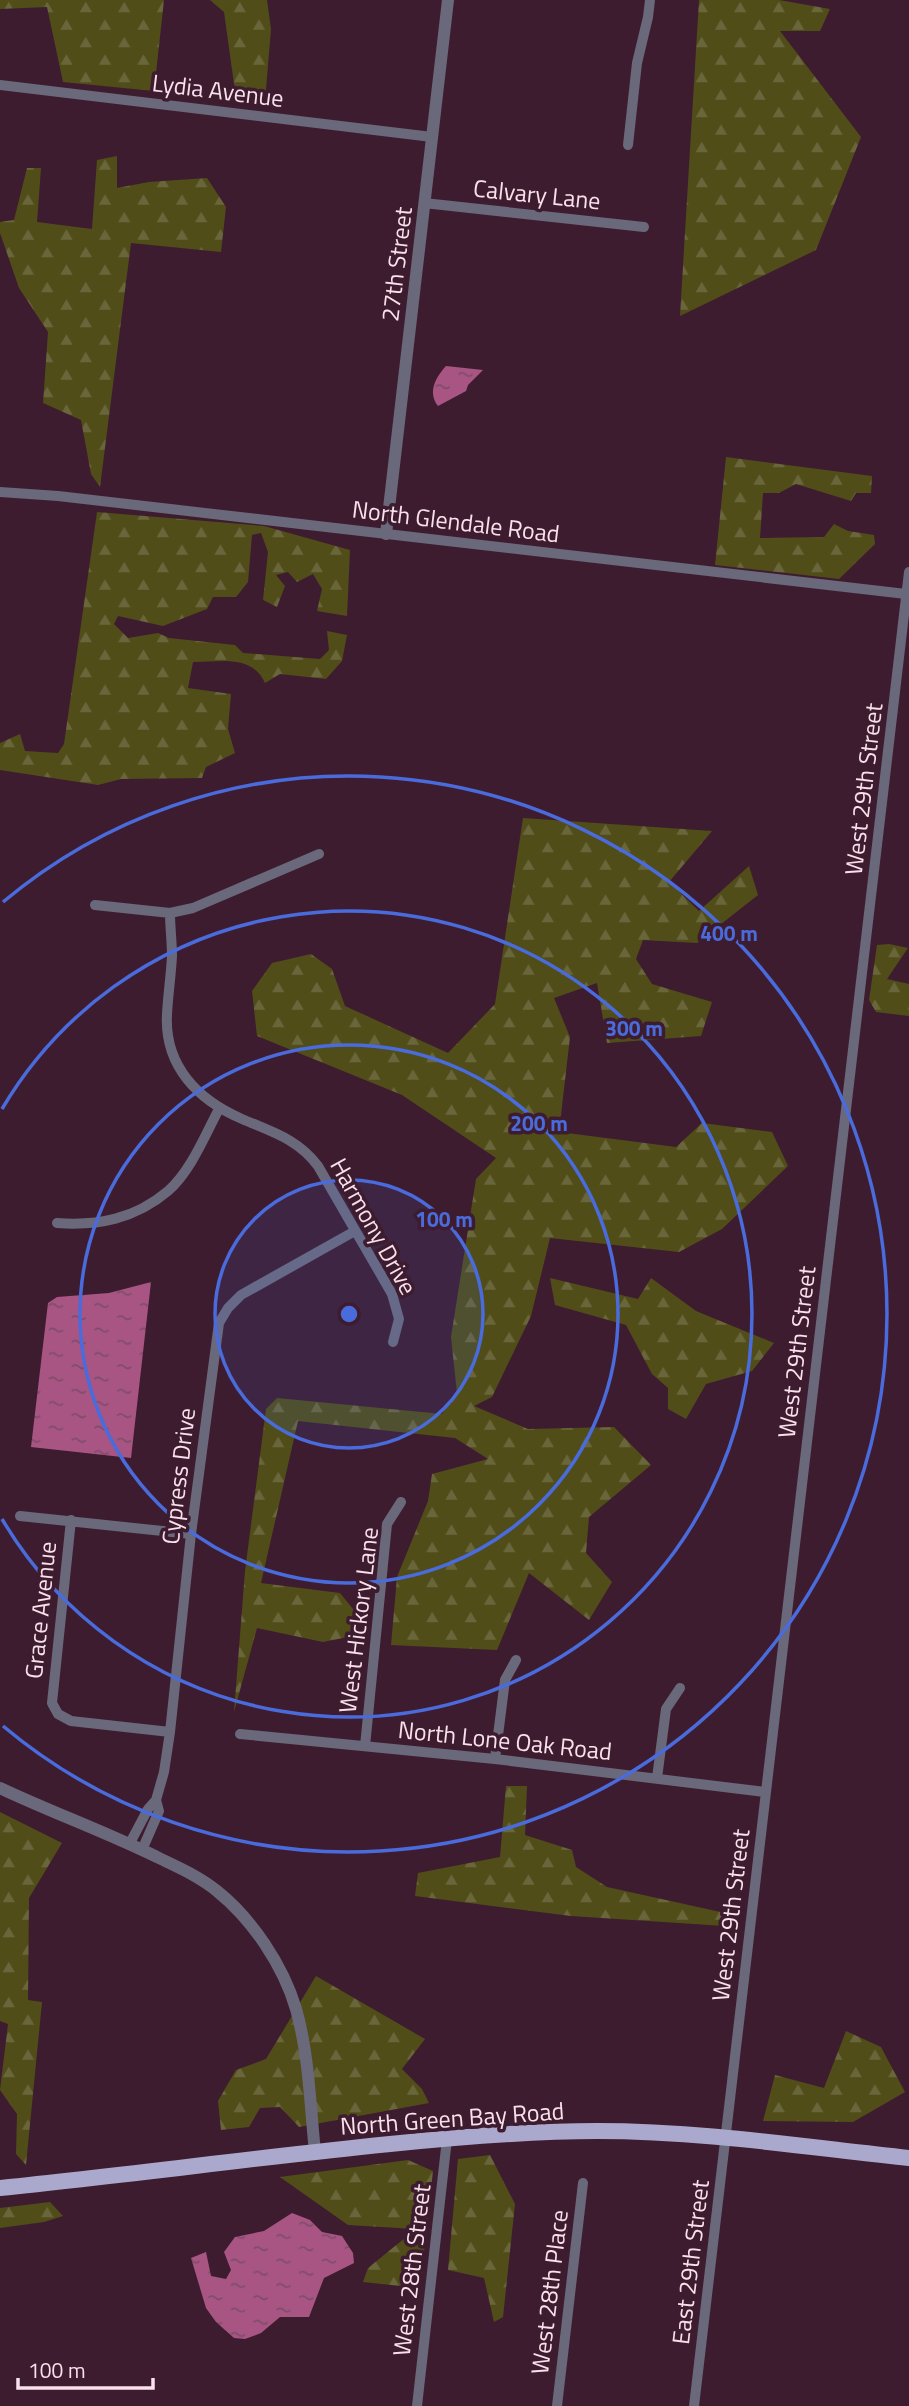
<svg xmlns="http://www.w3.org/2000/svg" width="909" height="2406" font-family="'Titillium Web',sans-serif">
	<style>
		.forest { fill: url(#forest-firs) }
		.water { fill: url(#water-ripples) }
		.lines { fill: none; stroke-linecap: round; stroke-linejoin: round }
		.minor { stroke: #6a697b; stroke-width: 10 }
		.tertiary { stroke: #6a697b; stroke-width: 12 }
		.primary { stroke: #aaa9cd; stroke-width: 16 }
		.ring { fill: none; stroke: #496bdc; stroke-width: 3.5 }
		.labels { text-anchor: middle; dominant-baseline: central; stroke-width: 7; stroke-linejoin: round; paint-order: stroke }
		.street-label { font-size: 24px; fill: #f8e1ec; stroke: #3e1c2f }
		.centre { fill: #496bdc; stroke: #3e1c2f; stroke-width: 3.5 }
		.ring-label { font-size: 21px; text-anchor: middle; font-weight: bold; fill: #496bdc; stroke: #3e1c2f; stroke-width: 7; stroke-linejoin: round; paint-order: stroke }
	</style>
	<defs>
		<pattern id="forest-firs" width="22" height="20" patternUnits="userSpaceOnUse" patternTransform="scale(1.75)"><rect width="22" height="20" fill="#504d19"/><path d="M5 1l3.5 6h-7zM16 11l3.5 6h-7z" fill="#6a663b"/></pattern>
		<pattern id="water-ripples" width="26" height="14" patternUnits="userSpaceOnUse" patternTransform="scale(1.75)"><rect width="26" height="14" fill="#a85584"/><path d="M2 4q2-2 4 0t4 0M15 11q2-2 4 0t4 0" fill="none" stroke="#7e4d69"/></pattern>
	</defs>
	<rect width="100%" height="100%" fill="#3e1c2f"/>
	<path class="forest" d="M0,0H164L154,91L63,82L47,7L0,9Z
		M210,0H267L271,29L265,101L236,98L224,12Z
		M699,0H779L830,9L820,31H780L861,137L816,250L680,316Z
		M117,156V188L149,182L207,178L226,207L221,252L131,243L100,487L91,474L81,420L43,403L48,332L19,288L0,233V222L14,220L27,168H41L37,222L92,229L97,160Z
		M726,457L872,476L871,493H856L851,501L796,484L779,493H763L760,538L824,537L834,524L848,531L874,535L875,544L839,579L715,565Z
		M97,512L264,526L350,550L347,616L317,611L322,589L313,574L297,582L288,572L276,575L285,586L277,607L263,600L268,552L261,533L252,535L248,582L236,597H213L207,609L163,626L118,616L114,624L128,638L158,633L169,638L235,645L243,653L320,659L329,650L327,631L347,635L342,661L326,679L280,674L265,683C252,654 220,662 193,662L188,688L231,694L228,729L235,753L206,767L202,778L121,779L98,785L0,770V743L20,734L25,751L58,753L64,744Z
		M523,818L712,831L669,882L699,911L749,866L758,895L697,943L643,940L636,959L652,984L712,1002L701,1036L607,1043L597,983L554,998L570,1037L559,1132L676,1147L702,1123L772,1132L788,1166L722,1229L679,1252L550,1238L531,1316L492,1397L474,1406L528,1429L614,1427L651,1465L589,1517L586,1553L612,1582L589,1620L529,1573L497,1650L391,1645L397,1577L428,1501L432,1474L488,1459L455,1438L298,1421L261,1583L340,1593L357,1614L348,1637L323,1642L257,1628L234,1712L245,1571L266,1409L277,1398L442,1414L457,1393L451,1337L476,1179L496,1158L402,1095L257,1036L252,991L272,963L311,954L332,969L345,1006L448,1053L495,1004Z
		M889,944L908,948L887,979L909,984V1016L876,1012L869,1000L877,945Z
		M550,1278L638,1299L651,1278L696,1311L774,1343L752,1371L706,1384L686,1419L668,1409V1388L652,1374L626,1325L555,1305Z
		M506,1786H527L525,1835L572,1850L576,1867L607,1887L725,1913V1926L571,1916L415,1896L418,1873L500,1857Z
		M0,1812L62,1843L29,1898L28,2000L42,2002L26,2165L16,2154L17,2114L0,2090L8,2024L0,2021Z
		M316,1976L425,2039L402,2069L422,2089L429,2103L299,2127L280,2107L260,2108L249,2127L221,2130L218,2101L236,2070L266,2059Z
		M846,2031L881,2047L905,2092L853,2122L763,2121L775,2075L824,2088Z
		M490,2155L515,2204L503,2317L494,2322L484,2278L448,2270L458,2159Z
		M408,2160L433,2171L420,2288L363,2282L368,2268L416,2229L348,2225L280,2177Z
		M50,2202L63,2216L44,2222L0,2228V2208Z"/>
	<path class="water" d="M446,366L483,370L468,385L466,391L438,406C427,392 436,377 446,366Z
		M151,1282L131,1458L31,1447L48,1303L57,1297L109,1293Z
		M292,2213L310,2220L322,2232L342,2236L353,2253L354,2263L324,2278L309,2317H280L261,2333L245,2339L234,2338L216,2322L206,2308L191,2258L206,2252L211,2276L226,2279L231,2270L224,2252L235,2237L264,2231Z"/>
	<g class="lines">
		<path class="minor" d="M0,85L432,137
			M628,145L637,63L648,17L650,0
			M424,203L644,227
			M0,492L58,496L906,594
			M95,905L170,913L193,908L319,854
			M170,913C170,927 172,942 172,956C171,975 168,995 167,1014C164,1066 198,1100 242,1119C272,1132 298,1139 318,1166L392,1294L399,1319L393,1342
			M57,1223C98,1226 135,1219 168,1191C191,1171 205,1135 219,1109
			M20,1516L191,1534
			M71,1520L52,1703L58,1714L71,1721L170,1732
			M240,1734L495,1759L765,1792
			M365,1746L387,1524L401,1502
			M495,1759L505,1680L516,1660
			M657,1778L666,1709L680,1688
			M130,1843L148,1809L156,1800L164,1772L170,1732L191,1534L219,1323L228,1308L241,1295L355,1231
			M142,1850L159,1811L156,1800
			M417,2406L447,2139
			M557,2406L583,2183
			M694,2406L909,572"/>
		<path class="tertiary" d="M386,534L448,0
			M0,1788C53,1813 109,1833 161,1859C180,1868 200,1877 217,1891C252,1919 283,1965 296,2009C309,2054 310,2105 315,2152"/>
		<path class="primary" d="M0,2188C130,2175 260,2157 390,2144C459,2137 528,2131 597,2131C702,2131 805,2147 909,2158"/>
	</g>
	<circle cx="349" cy="1314" r="134" fill="#496bdc" fill-opacity=".12"/>
	<g class="ring">
		<circle cx="349" cy="1314" r="134"/>
		<circle cx="349" cy="1314" r="269"/>
		<path d="M2 1109A403 403 0 1 1 2 1519"/>
		<path d="M3 902A538 538 0 1 1 3 1726"/>
	</g>
	<g class="labels">
		<g class="street-label">
			<text transform="translate(218 90) rotate(7)">Lydia Avenue</text>
			<text transform="translate(537 194) rotate(6)">Calvary Lane</text>
			<text transform="translate(396 264) rotate(-83)">27th Street</text>
			<text transform="translate(456 521) rotate(7)">North Glendale Road</text>
			<text transform="translate(863 789) rotate(-83)">West 29th Street</text>
			<text transform="translate(374 1226) rotate(61)">Harmony Drive</text>
			<text transform="translate(796 1352) rotate(-83)">West 29th Street</text>
			<text transform="translate(178 1476) rotate(-83)">Cypress Drive</text>
			<text transform="translate(40 1610) rotate(-84)">Grace Avenue</text>
			<text transform="translate(358 1620) rotate(-83)">West Hickory Lane</text>
			<text transform="translate(505 1740) rotate(6)">North Lone Oak Road</text>
			<text transform="translate(730 1915) rotate(-83)">West 29th Street</text>
			<text transform="translate(452 2118) rotate(-4)">North Green Bay Road</text>
			<text transform="translate(690 2262) rotate(-83)">East 29th Street</text>
			<text transform="translate(411 2270) rotate(-83)">West 28th Street</text>
			<text transform="translate(549 2292) rotate(-83)">West 28th Place</text>
		</g>
	</g>
	<circle cx="349" cy="1314" r="10" class="centre"/>
	<g class="ring-label">
		<text x="729" y="941">400 m</text>
		<text x="634" y="1036">300 m</text>
		<text x="539" y="1131">200 m</text>
		<text x="444" y="1227">100 m</text>
	</g>
	<path d="M18 2378v10h135v-10" fill="none" stroke="#f8e1ec" stroke-width="3.5"/>
	<text x="28" y="2378" font-size="21" fill="#f8e1ec" stroke="#3e1c2f" stroke-width="5" paint-order="stroke">100 m</text>
</svg>
